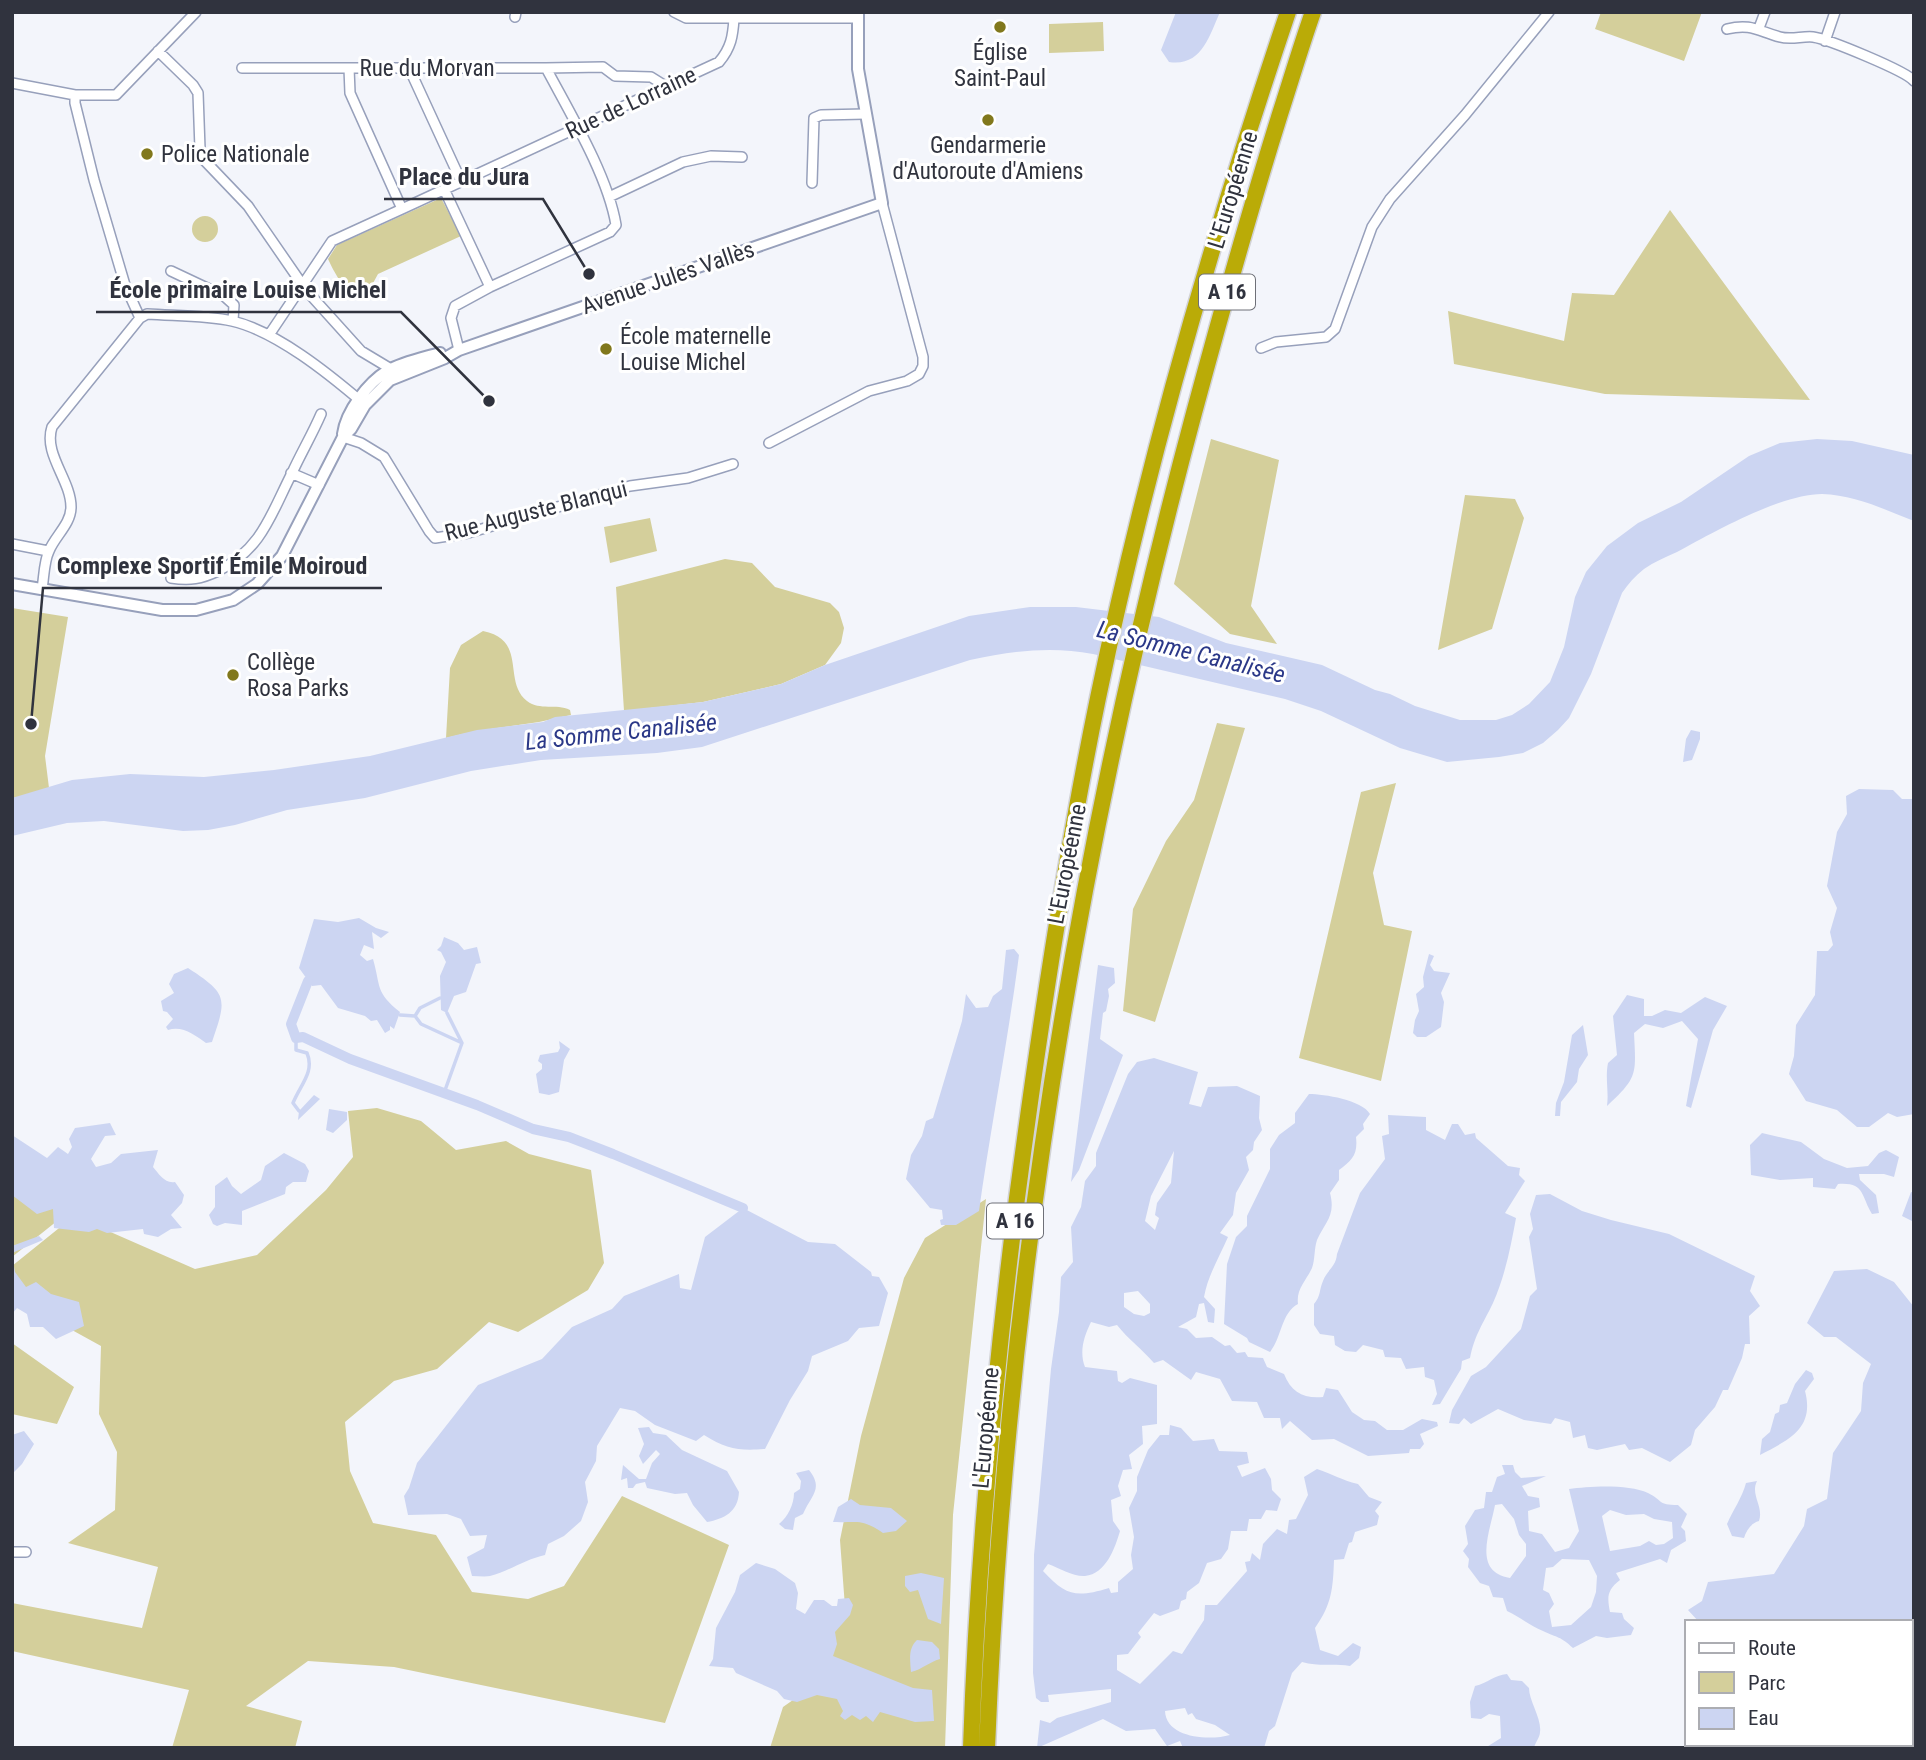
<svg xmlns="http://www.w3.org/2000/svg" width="1926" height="1760" font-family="'Roboto Condensed',sans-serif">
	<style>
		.green { fill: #d4cf9b }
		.water { fill: #ccd5f2; fill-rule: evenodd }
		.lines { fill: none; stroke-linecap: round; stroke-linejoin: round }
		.stream { stroke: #ccd5f2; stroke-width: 3.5 }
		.canal { stroke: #ccd5f2; stroke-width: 10 }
		.minor-casing { stroke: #97a0bb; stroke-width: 12 }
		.tertiary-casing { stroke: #97a0bb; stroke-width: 14 }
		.motorway-casing { stroke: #d1d2d5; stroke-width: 19 }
		.minor { stroke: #fff; stroke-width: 9 }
		.tertiary { stroke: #fff; stroke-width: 10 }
		.motorway { stroke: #baab07; stroke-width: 16 }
		.poi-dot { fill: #81781c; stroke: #fff; stroke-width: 2.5 }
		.labels { text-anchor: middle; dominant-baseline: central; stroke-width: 6; stroke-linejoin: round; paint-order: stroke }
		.shield { fill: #fff; stroke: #6e7078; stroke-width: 2 }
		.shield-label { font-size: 21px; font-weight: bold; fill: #30333e }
		.poi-label { font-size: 23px; fill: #30333e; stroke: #fff; text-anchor: start }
		.street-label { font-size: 23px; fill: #30333e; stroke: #fff }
		.water-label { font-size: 24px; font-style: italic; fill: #2b3888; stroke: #fff }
		.leader { fill: none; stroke: #30333e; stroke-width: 2.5 }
		.callout-dot { fill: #30333e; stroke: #fff; stroke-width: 2.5 }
		.callout-label { font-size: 24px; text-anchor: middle; font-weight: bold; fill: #30333e; stroke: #fff; stroke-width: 6; stroke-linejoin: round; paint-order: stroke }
	</style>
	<rect width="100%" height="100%" fill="#f3f5fb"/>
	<path class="green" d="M1601,12H1702L1684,61L1595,29Z
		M1103,22L1104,51L1049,53V24Z
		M441,198L461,236L378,274L372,285L375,299C351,305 337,278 328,259L337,245Z
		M1670,210L1810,400L1605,394L1454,364L1448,311L1564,341L1572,293L1614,295Z
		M192 229a13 13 0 1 1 26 0a13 13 0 1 1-26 0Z
		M1211,439L1279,460L1251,606L1277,644L1230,634L1174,584Z
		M1465,495L1515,499L1524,518L1492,629L1438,650Z
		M650,518L657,551L610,563L604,527Z
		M725,559L752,563L775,587L830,603L839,612L844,628L841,643L825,665L781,684L703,702L624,711L616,587Z
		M12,608L68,617L45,756L49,788L15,798L12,797Z
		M483,631C528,640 502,681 527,701C540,711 556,703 570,710L571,715C560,717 550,720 539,722C507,727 476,730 446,738L450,668L461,645Z
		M1217,723L1245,728L1155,1022L1123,1011L1133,909L1166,841L1194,800Z
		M1396,783L1373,873L1384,925L1412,931L1381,1081L1299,1058L1361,792Z
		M377,1108L421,1121L456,1150L506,1141L529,1154L591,1170L604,1263L588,1290L518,1332L489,1322L437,1369L394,1381L345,1422L350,1471L373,1523L436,1535L472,1592L528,1599L564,1586L622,1496L729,1545L665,1723L394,1667L308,1661L246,1706L302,1721L295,1748H172L189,1690L12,1651V1603L142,1628L158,1567L68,1543L115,1510L117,1452L99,1414L101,1346L12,1297V1266L74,1216L195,1269L257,1255L326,1190L353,1157L348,1111Z
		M12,1169L87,1197L12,1257Z
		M986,1199L953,1515L945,1748H770L783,1707L810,1688L845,1607L840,1540L861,1436L904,1278L925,1238Z
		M12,1343L74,1387L57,1424L12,1414Z"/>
	<path class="water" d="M1176,12H1220C1209,37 1201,67 1169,62L1161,50Z
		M1817,439L1852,441L1914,455V521C1883,509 1855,495 1822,494C1781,494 1714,532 1677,552C1666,557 1654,562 1644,569C1635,576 1628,584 1622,593L1591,674L1569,718L1558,730L1543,743L1523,753L1499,757L1447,762L1400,748L1321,711L1285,699L1093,654C1051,646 1012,651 970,660L702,747L657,753L541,760L471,771L365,798L287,810L235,825L208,830L183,831L104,821L67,823L12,836V798L72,780L130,774L204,777L274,770L370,756L477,730L543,722L555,717L703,702L781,684L825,665L969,616L1030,607H1076L1159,617L1226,643L1322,665L1375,690L1390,694L1415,706L1460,720H1496L1512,715L1529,704L1550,682L1564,647L1575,597L1586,572L1607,546L1638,523L1681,502L1749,456L1780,443Z
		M1691,730L1700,732V739L1692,760L1683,762L1686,739Z
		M1859,789L1893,790L1902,799H1914V1114L1897,1117L1888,1113L1869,1127H1857L1837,1110L1806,1101L1789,1074L1794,1056L1796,1025L1815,995L1817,951H1828L1833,945L1830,932L1837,908L1827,886L1837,832L1847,814L1846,796Z
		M359,918L376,928L389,932L381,938L372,932L374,949L364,945L360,955L367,961L373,959C381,987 375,992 400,1012L394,1029L390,1026V1030L385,1033L377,1020L371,1021L365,1016L338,1008L321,985L312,986L299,968L314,919L338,922Z
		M444,937L458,943L464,950L477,947L481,963L476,964L466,992L454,996L447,1013L441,1010L440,976L446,962L441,952L437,950L441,946Z
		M1014,949L1019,955C1008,1041 991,1125 979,1211L956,1225H941L940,1220L943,1219L942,1210L930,1208L906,1179L911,1155L922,1136L926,1121L933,1118L962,1021L966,994L976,1008L988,1007L993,996L1002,989L1006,950Z
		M1429,954L1434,956L1430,965L1434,971L1450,973L1441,993L1444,1002L1441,1027L1426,1037H1417L1413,1033L1415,1020L1419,1011L1416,994L1424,987L1423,977Z
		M1098,965L1114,968L1115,983L1108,989L1109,996L1106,1011L1103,1013L1100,1039L1123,1055L1079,1170L1071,1182Z
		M188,968C228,994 227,998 212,1042L206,1043C195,1035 182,1025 168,1030L166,1027L173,1019L167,1012L163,1011L161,1001L174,993L169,984L174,974Z
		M1627,995L1644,999V1016H1652L1665,1010L1681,1013L1705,997L1727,1006L1713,1030L1691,1108L1686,1106L1698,1039L1682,1021L1663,1028L1645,1024L1634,1033C1636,1075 1638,1077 1607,1106C1609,1092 1605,1078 1608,1063L1617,1055L1613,1016Z
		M1583,1025L1588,1055L1579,1069L1577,1082L1561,1102L1560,1116H1555L1556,1103L1564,1082L1572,1035Z
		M559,1041L570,1049L564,1060L559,1092L549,1095L539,1093L536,1074L542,1069V1064L538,1061L540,1055L558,1052L560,1048Z
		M1154,1058L1198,1072L1189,1104L1201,1107L1208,1087L1237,1086L1260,1096L1259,1118L1262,1130L1254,1142L1253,1150L1246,1157L1249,1170L1236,1193L1233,1215L1220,1233L1228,1237C1219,1258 1208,1275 1204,1297L1215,1309L1214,1323L1208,1322L1204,1303L1199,1304L1196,1317L1178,1327L1187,1329L1196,1338L1212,1337L1225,1346L1230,1345L1237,1353L1245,1352L1248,1357L1263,1358L1267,1367L1284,1374C1291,1392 1304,1399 1323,1397L1326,1388L1338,1390L1352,1412L1364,1420L1375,1421L1387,1430H1403L1422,1419L1437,1422L1438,1426L1420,1434L1424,1444L1420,1449H1410L1409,1453L1368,1456L1334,1439L1312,1440L1290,1421L1282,1429L1280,1418H1264L1257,1402L1232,1401L1220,1379L1196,1372L1191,1380L1163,1360L1154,1363C1142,1349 1128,1339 1117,1325L1109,1327L1091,1322C1084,1336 1079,1352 1085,1367L1117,1371L1118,1381L1122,1383L1130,1378L1157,1385V1424L1142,1426L1143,1444L1129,1455L1132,1469L1123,1470L1118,1486L1121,1496L1111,1500L1113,1521L1120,1531C1115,1548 1106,1574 1085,1576C1074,1577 1059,1568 1048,1564L1043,1571C1066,1596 1076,1598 1109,1588L1111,1593L1118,1592V1582L1133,1569L1131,1555L1134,1537L1129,1508L1137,1491V1477L1148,1450L1160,1435H1169L1170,1425L1181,1428L1193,1441L1214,1439L1219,1451L1247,1452L1249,1463L1237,1466L1242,1477L1265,1468L1271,1479L1272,1490L1281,1499L1277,1511L1266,1510L1261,1519H1249L1247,1531H1231L1228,1549L1221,1559L1207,1563L1199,1583L1187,1592L1186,1599L1181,1601L1179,1609L1160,1616L1154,1613L1138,1633L1141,1637L1128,1654L1117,1655V1670L1140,1684L1173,1651L1182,1654L1204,1620L1205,1605H1217L1247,1571L1245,1562L1250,1561L1252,1553L1260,1560L1263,1544L1277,1529L1287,1534L1289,1520L1296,1519L1308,1495L1304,1477L1317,1469C1333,1474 1341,1480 1358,1484L1369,1497L1382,1502L1375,1511L1379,1516L1377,1525L1355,1532L1352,1542L1349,1543L1344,1559L1334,1560C1333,1588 1332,1604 1315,1628L1320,1650L1338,1656L1353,1643L1361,1647L1359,1658L1350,1666C1333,1663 1319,1667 1302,1662L1292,1673L1275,1726L1269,1731L1264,1748H1183L1180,1741L1167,1746L1155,1729L1126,1731L1103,1719L1037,1748L1040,1720L1050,1723L1057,1718L1111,1702V1689L1048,1695L1049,1702H1041L1036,1698L1033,1673L1034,1555L1051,1369L1059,1312L1061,1277L1073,1262L1071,1227L1081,1207L1085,1181L1096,1166V1153L1128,1074L1137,1062ZM1174,1151L1171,1183L1157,1203L1155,1215L1159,1218L1155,1230L1145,1221L1151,1196ZM1138,1291L1150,1304V1313L1144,1316L1134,1314L1124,1307V1293ZM1185,1708L1188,1715L1192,1713L1196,1719L1215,1725L1230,1735C1209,1741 1166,1738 1165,1711Z
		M1309,1094C1324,1094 1362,1100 1370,1114L1363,1124L1364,1129L1356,1137C1358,1155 1352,1160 1339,1170V1180L1330,1193C1336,1216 1325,1222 1317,1240C1314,1249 1315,1260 1312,1268C1306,1281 1296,1289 1298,1304C1281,1313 1282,1337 1270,1352L1249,1342L1247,1338L1224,1324L1227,1264L1236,1237L1247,1226V1216L1270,1169V1149L1279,1135L1295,1123V1113Z
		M314,1095L320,1099L298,1120L299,1111Z
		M329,1109L347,1112V1120L333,1133L326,1130Z
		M1388,1115L1426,1117V1130L1445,1140L1452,1124H1458L1465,1135L1475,1133L1476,1138L1508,1166L1520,1168L1519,1175L1525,1181L1505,1213L1516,1218C1511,1246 1505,1276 1493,1303C1483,1324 1475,1334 1470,1358L1462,1361L1461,1369L1440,1404L1432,1405L1437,1394L1434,1380L1425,1377L1424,1367L1406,1369L1401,1358L1385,1357L1383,1350L1363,1345L1356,1352L1345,1351L1335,1345L1334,1336L1320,1334L1314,1325V1304C1321,1296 1319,1290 1323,1281C1327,1270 1336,1267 1337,1254L1360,1193L1385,1159L1382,1136L1389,1134Z
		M110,1123L116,1135L105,1136L91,1159L96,1167L111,1163L121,1154L158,1150L153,1167C159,1174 165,1184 175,1182L184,1195L182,1203L171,1215L182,1228L171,1229L158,1237L144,1234L143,1229L107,1233L97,1229L89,1232L54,1228L53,1209L37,1214L12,1195V1135L47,1158L58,1147L68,1154L72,1147L69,1139L75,1128Z
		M1762,1133L1801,1142L1824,1159L1847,1168L1868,1166L1879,1153L1886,1150L1899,1157L1894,1177L1884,1174H1859L1860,1180L1876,1195L1879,1213L1872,1214C1861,1196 1865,1182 1838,1184L1835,1189L1813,1187V1178L1780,1180L1751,1175L1750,1145Z
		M284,1153L305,1164L309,1171L306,1182H293L286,1187L285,1194L242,1211V1225L225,1223L217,1226L213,1224L209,1215L215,1207V1186L227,1177L232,1186L241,1194L261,1180L265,1166Z
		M1911,1192L1914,1193V1222L1902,1216Z
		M1550,1194L1582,1211L1611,1220L1669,1234L1755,1276L1750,1291L1760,1306L1749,1316L1750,1344H1745L1742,1358L1728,1390H1723L1715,1407L1695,1430L1691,1445L1670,1462L1642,1448L1629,1450L1625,1444L1597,1450L1588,1448L1585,1435L1573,1438L1570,1422L1555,1418L1551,1424L1524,1420L1498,1409L1471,1424L1464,1418L1459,1424L1449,1423L1452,1410L1471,1376L1486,1367L1521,1329L1530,1296L1537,1289L1529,1237L1533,1229L1530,1214L1536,1195Z
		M743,1208L808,1242L835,1244L871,1272L872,1276L879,1277L888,1293L879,1326L859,1328L848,1341L812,1356L808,1371L790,1400L765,1449C739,1451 726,1449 704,1435L696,1441L655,1425L635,1411L620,1408L597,1446L596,1461L585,1482L588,1502L581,1521L564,1536L548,1544L545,1555C526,1559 509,1571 490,1576C485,1577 478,1576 472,1576L467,1557L484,1548L487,1535L470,1536L461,1519L447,1514L408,1515L404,1496L409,1488L417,1463L478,1385L542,1359L572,1327L612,1309L624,1296L679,1274L680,1288L691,1290L705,1237Z
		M39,1236L43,1240L12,1253V1246Z
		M12,1256L15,1272L26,1287L36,1282L51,1294L79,1302L84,1326L56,1339L43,1327H30L27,1314L17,1308L12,1314Z
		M1867,1269L1894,1282L1914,1307V1694L1910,1697V1622H1699L1688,1610L1702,1601L1708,1582L1774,1574L1804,1526L1807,1509L1827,1499L1833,1453L1861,1411L1863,1383L1871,1364L1836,1337H1824L1807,1323L1834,1271Z
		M1806,1370L1812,1373L1814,1379L1805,1391C1815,1429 1788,1440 1760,1455L1762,1439L1770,1432L1775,1414L1779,1412L1780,1405L1787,1403L1795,1384Z
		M649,1427L653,1433L666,1435L682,1450L727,1471L739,1492C738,1512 724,1519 707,1522L693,1505L687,1493L675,1494L647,1488L645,1482L636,1484L633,1488H628L627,1478L621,1480L623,1465L639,1479H646L652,1463L660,1454L656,1450L643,1464L639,1456L644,1444L638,1428Z
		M24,1431L34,1444L22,1464L12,1474V1435Z
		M1502,1465H1513L1515,1472L1521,1478L1546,1476L1522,1486L1528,1496L1539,1498L1540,1507L1528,1511L1529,1531L1542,1534L1555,1552L1569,1548L1579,1531L1569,1489C1590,1486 1629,1484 1648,1493C1664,1501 1657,1505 1678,1505L1687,1514L1681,1527L1685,1531L1686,1541L1671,1550L1667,1563L1660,1559L1616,1573L1620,1580C1607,1590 1607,1597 1610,1612L1622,1613L1624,1619L1634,1628L1631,1635L1607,1638L1596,1636L1573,1648C1560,1636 1558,1638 1543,1631C1530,1626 1520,1617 1507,1611L1503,1598L1493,1597L1489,1586L1480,1583L1468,1567L1469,1559L1463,1551L1468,1544L1465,1526L1475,1510L1484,1508L1486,1492H1492L1497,1477L1505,1474ZM1502,1504L1514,1519L1519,1535L1526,1544V1556L1510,1578C1472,1572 1490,1532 1495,1505ZM1610,1510L1626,1515L1644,1514L1654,1519L1672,1522L1673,1538L1664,1544L1656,1545L1649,1541L1640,1546L1610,1551L1602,1516ZM1562,1559L1589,1560L1597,1576L1596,1592L1591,1607L1571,1625L1552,1627L1549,1611L1554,1604L1549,1593L1543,1590L1546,1568L1553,1567Z
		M809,1470C824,1489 811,1495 803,1514L795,1518L793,1530L785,1529L779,1524C788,1517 794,1504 794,1493L800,1489L801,1481L796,1473Z
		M1757,1481C1750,1495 1764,1506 1759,1521C1751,1523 1746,1531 1744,1538L1732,1536L1727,1524C1733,1510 1742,1498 1746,1483Z
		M851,1499L860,1505L891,1508L907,1521L896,1531L883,1533C861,1518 858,1523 833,1522L838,1507Z
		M756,1563L775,1569L795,1583L798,1593L796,1609L805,1614L814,1600H824L832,1606H837L838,1599L849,1598L853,1605L850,1615L835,1632L837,1644L833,1656L913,1688L932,1690L934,1721L915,1722L880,1712L873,1722L866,1716L860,1720L852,1715L845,1720L840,1716L843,1711L837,1699L817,1695L797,1702L784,1699L777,1691L736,1673L733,1668L709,1666L713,1659L716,1628L735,1592L740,1575Z
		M921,1573L944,1578L941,1624L928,1619L918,1590L910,1592L905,1586V1576Z
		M917,1640L932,1642L939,1649L940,1659C929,1662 923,1669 911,1672C910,1660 908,1648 917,1640Z
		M1507,1674L1511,1680L1522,1681L1529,1688C1529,1701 1542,1719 1540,1732C1540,1737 1535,1743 1534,1748H1485L1501,1738L1500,1716L1489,1714L1481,1719L1471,1718L1470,1702L1475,1686C1488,1683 1494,1675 1507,1674Z"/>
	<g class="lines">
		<path class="stream" d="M400,1015L415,1016L420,1008L440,998
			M415,1016L421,1024L460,1042
			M296,1038V1050L307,1053C315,1072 300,1085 293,1103L299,1111
			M444,1093L462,1043L447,1013"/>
		<path class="canal" d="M308,981L291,1024L296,1038L303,1037L350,1059L477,1105L533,1129L569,1137L613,1154L743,1208"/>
		<g class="minor-casing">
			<path id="minor" d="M674,12L686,18H858
				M515,17L516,12
				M1759,28L1765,12
				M1727,29C1751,23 1758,31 1780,37C1791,40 1802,36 1813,37C1828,39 1906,71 1914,81
				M1825,41L1835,12
				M158,51L193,85L198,93L200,149L204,160L248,206L306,290L361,351L391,369
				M242,68H546C570,113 608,176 616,225L610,232L490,287L444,189
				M349,68L350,93L402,209L719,62C731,48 733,36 734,18
				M409,68L461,181
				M546,68L603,67L615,76L651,77L667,87
				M12,83L75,95H116L196,12
				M75,95V103L94,180L125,285L140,318
				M812,183L814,118L821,115L865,114
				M609,197L683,162L711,156L742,157
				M171,271L224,296L234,305L233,321
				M269,335L332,241L402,209
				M1261,348L1276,342L1326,337L1335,329L1372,227L1390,199L1465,115L1549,12
				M459,350L451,318L455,306L490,287
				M343,437L361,443L384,457L429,531L435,538L468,533L630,486L688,478L733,464
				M769,443L869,391L907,381L919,374L923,366V357L882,203
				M291,473L319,485
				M12,544L48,551
				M171,578C190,581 201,579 218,571C262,549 271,514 292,473C301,453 312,435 321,414
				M42,589C44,577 44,561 49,551C55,536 71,524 71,507C71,480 43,454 52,427L140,318L147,314C175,316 205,315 232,321C276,331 329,374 363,403
				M12,1552H26"/>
		</g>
		<g class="tertiary-casing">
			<path id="tertiary" d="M343,434C346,411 368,383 387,371C403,362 423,358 440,353
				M12,584L162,610H196L233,600L257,584L282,556L343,437L351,429L365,405L390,380L445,358L459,350L882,203L858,69V12"/>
		</g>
		<g class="motorway-casing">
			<path id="motorway" d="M971,1748C977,1564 994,1381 1017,1198C1039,1031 1064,863 1098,698C1146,466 1212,237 1288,12
				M987,1748C1005,1296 1077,849 1194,413C1221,313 1249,213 1280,114C1291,80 1301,46 1313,12"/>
		</g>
		<use href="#minor" class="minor"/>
		<use href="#tertiary" class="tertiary"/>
		<use href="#motorway" class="motorway"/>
	</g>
	<g class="poi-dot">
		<circle cx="1000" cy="27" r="7"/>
		<circle cx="988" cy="120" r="7"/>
		<circle cx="147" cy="154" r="7"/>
		<circle cx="606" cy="349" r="7"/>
		<circle cx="233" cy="675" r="7"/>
	</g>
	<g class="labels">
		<g class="shield">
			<rect x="1199" y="274.5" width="56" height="35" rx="5"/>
			<rect x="987" y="1203.5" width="56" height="35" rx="5"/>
		</g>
		<g class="shield-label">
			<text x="1227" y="292">A 16</text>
			<text x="1015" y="1221">A 16</text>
		</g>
		<g class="poi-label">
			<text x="1000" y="52" text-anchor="middle">Église<tspan x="1000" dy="26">Saint-Paul</tspan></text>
			<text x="988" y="145" text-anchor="middle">Gendarmerie<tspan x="988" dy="26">d'Autoroute d'Amiens</tspan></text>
			<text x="161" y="154">Police Nationale</text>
			<text x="620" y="336">École maternelle<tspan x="620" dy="26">Louise Michel</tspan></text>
			<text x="247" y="662">Collège<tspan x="247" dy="26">Rosa Parks</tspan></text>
		</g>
		<g class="street-label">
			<text x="427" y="68">Rue du Morvan</text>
			<text transform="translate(631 103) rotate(-25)">Rue de Lorraine</text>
			<text transform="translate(1233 190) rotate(-73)">L'Européenne</text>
			<text transform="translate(668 278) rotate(-19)">Avenue Jules Vallès</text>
			<text transform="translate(536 511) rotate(-14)">Rue Auguste Blanqui</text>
			<text transform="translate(1067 864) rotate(-79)">L'Européenne</text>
			<text transform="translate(986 1428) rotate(-85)">L'Européenne</text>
		</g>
		<g class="water-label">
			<text transform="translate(1191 652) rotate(14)">La Somme Canalisée</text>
			<text transform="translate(621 732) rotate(-6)">La Somme Canalisée</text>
		</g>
	</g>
	<path class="leader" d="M589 274L543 199H384M489 401L401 312H96M31 724L43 588H382"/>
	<g class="callout-dot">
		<circle cx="589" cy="274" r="7"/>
		<circle cx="489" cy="401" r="7"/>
		<circle cx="31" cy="724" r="7"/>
	</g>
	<g class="callout-label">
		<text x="464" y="185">Place du Jura</text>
		<text x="248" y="298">École primaire Louise Michel</text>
		<text x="212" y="574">Complexe Sportif Émile Moiroud</text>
	</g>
	<rect width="1926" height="1760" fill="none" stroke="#30333e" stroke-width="28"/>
	<rect x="1685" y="1620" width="228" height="126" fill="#ffffff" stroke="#acadb2" stroke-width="2"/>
	<rect x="1699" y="1643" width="35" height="10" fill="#ffffff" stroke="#acadb2" stroke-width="2"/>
	<text x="1748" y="1655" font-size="21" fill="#30333e">Route</text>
	<rect x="1699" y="1672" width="35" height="21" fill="#d4cf9b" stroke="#acadb2" stroke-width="2"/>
	<text x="1748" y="1690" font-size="21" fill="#30333e">Parc</text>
	<rect x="1699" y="1708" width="35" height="21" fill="#ccd5f2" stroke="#acadb2" stroke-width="2"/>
	<text x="1748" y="1725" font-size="21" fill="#30333e">Eau</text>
</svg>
